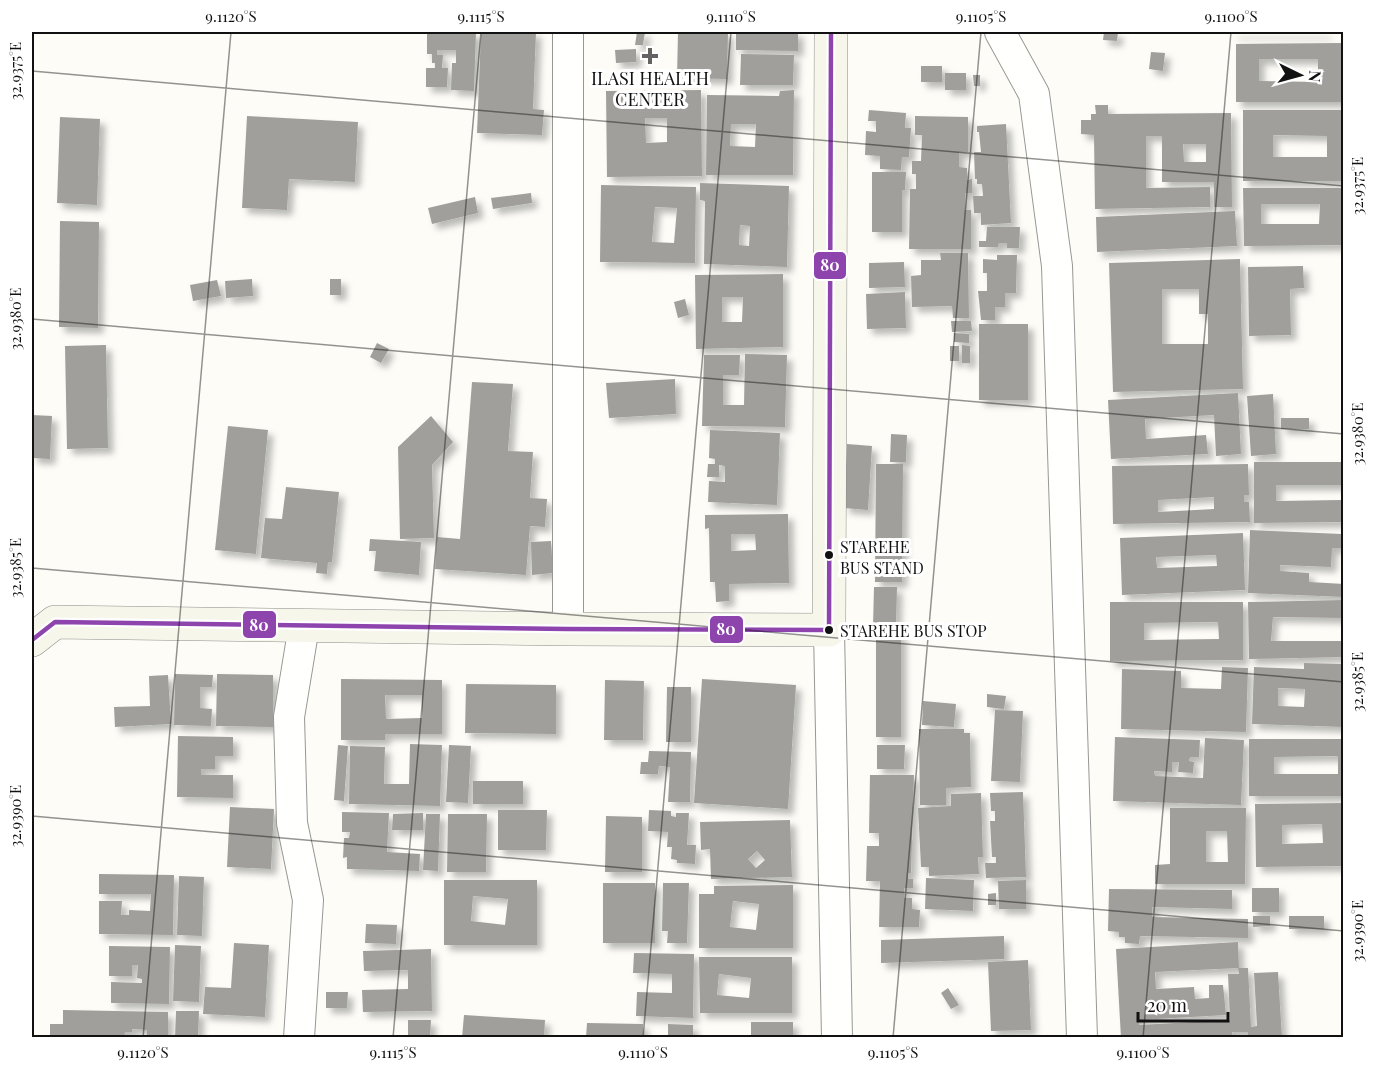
<svg xmlns="http://www.w3.org/2000/svg" width="1375" height="1069" font-family="'Playfair Display',serif">
	<style>
		.building { fill: #a19f9c; fill-rule: evenodd; filter: url(#shadow) }
		.lines { fill: none; stroke-linecap: round; stroke-linejoin: round }
		.street-casing { stroke: #979795; stroke-width: 32 }
		.secondary-casing { stroke: #8e8d8b; stroke-width: 34 }
		.street { stroke: #fffffe; stroke-width: 30 }
		.secondary { stroke: #f6f6eb; stroke-width: 33 }
		.bus-1-casing { stroke: #fff; stroke-width: 9 }
		.bus-1 { stroke: #8e44ad; stroke-width: 4.5 }
		.ticks { fill: none; stroke: #111; stroke-width: 1.5; stroke-opacity: 0.45 }
		.poi-dot { fill: #646362; stroke: #fff; stroke-width: 2 }
		.bus-dot { fill: #111; stroke: #fff; stroke-width: 2 }
		.labels { text-anchor: middle; dominant-baseline: central; stroke-width: 6; stroke-linejoin: round; paint-order: stroke }
		.bus-label { font-size: 16px; fill: #111; stroke: #fff; text-anchor: start }
		.poi-label { font-size: 18px; fill: #111; stroke: #fff }
		.line-badge { stroke: #fff; stroke-width: 2 }
		.badge-label { font-size: 16px; text-anchor: middle; font-weight: bold; fill: #fff }
		.neatline { fill: none; stroke: #111; stroke-width: 2 }
		.ticks-label { font-size: 15px; text-anchor: middle; fill: #111 }
	</style>
	<defs>
		<filter id="shadow"><feDropShadow dx="5.5" dy="5.5" stdDeviation="3" flood-color="#0004"/></filter>
	</defs>
	<rect width="100%" height="100%" fill="#fdfcf7"/>
	<path class="building" d="M427,32H476L474,91L451,90L452,63H456V50H437V55H443L442,68H448L447,87H426V68H435V63H432V54H427Z
		M481,32H536L533,109L544,110L542,135L477,133Z
		M637,32H645L643,45H635Z
		M678,32H728L727,79L677,78Z
		M736,32H798V51L736,50Z
		M1104,32H1118L1117,41L1103,40Z
		M1233,32H1326V34H1233Z
		M1344,43V102H1236V44ZM1259,59H1318V82L1259,81Z
		M636,49V62L616,63L615,50Z
		M1151,52L1165,53L1163,71L1149,69Z
		M741,54L794,55L793,85H740Z
		M921,66H942V82H921Z
		M945,73H966V90H945Z
		M973,75H980V86H974Z
		M701,90L702,176L607,177L606,91ZM645,118H667V142L646,143Z
		M794,90L793,175H706L707,95L779,96L780,91ZM731,124H756L755,147L730,146Z
		M1095,105H1108V114L1231,113L1232,207H1214V182H1162V136H1146V188L1210,187V207L1095,209L1094,135L1081,134V120H1091V114H1096ZM1183,144H1206V162H1184Z
		M869,110L906,113L905,128H911L909,157H902L901,170L880,169V156L865,155L866,131L876,132V121H868Z
		M1243,110H1344V181H1243ZM1273,135L1327,136V157H1273Z
		M247,116L358,122L355,182L289,179L287,210L242,208Z
		M915,116L968,117V152H959V167L967,168V180L972,179V193H965V210H971V249H909L910,189H916V174H912V161H921L922,135H915Z
		M60,117L100,119L97,205L57,203Z
		M1006,124L1011,223L981,225V213H974L973,196H983L982,184H977V179H975L974,152H981L979,132H977V126Z
		M872,172H906L905,190H902V232H872Z
		M700,183L789,186L787,267L704,264L705,201L700,200ZM740,225L750,226L749,246L739,245Z
		M601,185L696,187L695,263L600,262ZM655,207L677,208L674,243L652,242Z
		M1243,188H1344V245L1244,246ZM1261,204H1320L1319,224H1261Z
		M531,193L532,203L493,209L491,198Z
		M475,197L478,213L432,224L428,208Z
		M1235,211L1237,246L1097,252L1096,217Z
		M60,221L99,222L98,328L59,327Z
		M987,227H1020L1019,248H1007V243H999L998,247H979V241H986Z
		M940,253H968L969,318H953L952,306L912,307L911,276L921,275V260H941Z
		M997,255H1017L1016,293H1005V307H995V320H981L978,291H987V273H983V259L997,260Z
		M1240,259L1243,389L1113,392L1109,263ZM1162,289H1199V314H1208V344H1162Z
		M904,262L905,287L869,288V263Z
		M1303,266L1304,288L1290,289L1291,335L1249,336L1248,267Z
		M783,274V347L696,349L695,275ZM722,297H743L742,322H722Z
		M252,279L253,296L226,298L225,281Z
		M330,279H341V295H330Z
		M217,280L221,296L193,301L190,285Z
		M905,292L906,328L867,329L866,294Z
		M685,299L689,315L678,318L674,302Z
		M951,321H971L972,331L952,332Z
		M979,324H1028V400H979Z
		M954,333L969,334V343L954,342Z
		M377,343L389,349L381,363L370,357Z
		M106,345L108,448L67,449L65,346Z
		M962,345L970,346V363H962Z
		M950,346H959V361H950Z
		M745,354L787,355L785,427L702,426L704,355H740L739,375H723V405H744Z
		M675,379L676,414L609,418L606,383Z
		M472,382L513,384L508,451L533,452L530,498L547,499L545,527L530,526L526,575L435,569L437,537L460,539Z
		M1238,393L1241,454L1216,456L1214,415L1145,419L1146,439L1206,435L1208,454L1111,459L1108,400Z
		M1273,394L1276,454L1251,456L1247,396Z
		M32,415L52,416L50,459L32,458Z
		M431,416L453,442L432,465L434,538L400,539L398,447Z
		M1281,418H1309V429H1281Z
		M228,426L268,430L256,554L215,550Z
		M710,430L780,433L777,505L708,502L709,481L725,482V466L719,465V477H707L708,464H715V459L709,458Z
		M891,434L907,435L906,462H890Z
		M847,444L872,446L868,510L844,508Z
		M1254,462H1344V485H1276V501L1342,500V522L1254,523Z
		M876,464H903L902,582H875Z
		M1248,464L1249,495H1244V502H1249L1250,522L1113,524L1112,466ZM1214,497V509L1158,512V500Z
		M286,487L339,492L332,562H328L327,574L316,573L317,563L261,558L265,518L282,519Z
		M788,514L789,583L729,584V601L716,602L715,582H710L709,528L705,529V515ZM731,534H755L756,550L731,551Z
		M1250,530L1342,534L1341,548H1332L1331,567L1280,565V571L1309,573V582L1344,584V597L1248,593Z
		M1243,533L1245,590L1122,595L1120,538ZM1216,555L1217,566L1157,568L1156,557Z
		M370,539L421,542L419,575L374,571L376,551H369Z
		M551,541L553,573L532,575L531,542Z
		M874,587H897L896,626H873Z
		M1344,600V618L1273,617L1271,641H1341L1342,632H1344V657L1249,659L1248,602Z
		M1110,602H1243V660L1110,661ZM1218,622L1219,639L1144,640V623Z
		M876,633H901V737H876Z
		M1304,663L1344,664V727L1252,724L1254,667L1304,669ZM1278,688L1305,689L1304,707L1278,706Z
		M1222,667L1248,668L1246,732L1121,729L1122,669L1181,671V688L1221,689Z
		M175,674L213,675L212,687H200V708L212,709L211,726L174,725Z
		M217,674L273,675V727L216,726Z
		M168,675L171,724L115,727L114,707L150,706L149,676Z
		M341,679L442,680V734H385V740H341ZM385,695H422V718L386,719Z
		M702,679L796,685L788,809L694,803Z
		M605,680L644,681L643,740H604Z
		M466,684L556,685V734L465,733Z
		M667,687H691V742H666Z
		M987,694L1006,696L1004,709L987,707Z
		M923,701L956,704L954,727L922,725Z
		M995,710L1023,711L1020,782L991,781Z
		M919,729H964V733H970L971,787L946,788V805H920Z
		M178,736L233,737V756H215V769H201V775H233V798L177,797Z
		M1115,737L1200,740L1199,757H1190L1189,761L1194,762L1193,773L1178,772L1179,762H1172V772L1154,771L1155,776L1203,778L1205,738L1244,740L1241,805L1113,801Z
		M1249,739H1344V796H1249ZM1338,756V774H1274V757Z
		M410,744L442,745L440,806L349,804L350,746L385,747L384,784H409Z
		M338,745L348,746L344,801L334,800Z
		M449,745L471,746L468,803L446,802Z
		M877,745H905L904,769H877Z
		M649,751L691,752L690,802H668L670,767L659,766L658,774H640L641,762H648Z
		M870,775H914L911,873H908V879H913V888H904V898H912V909L920,910L919,927H879L880,881H866L867,846H879V833H869Z
		M473,781H523V804H473Z
		M1023,792L1026,877L986,878L985,863H996V857H992L990,821H995V811H991L990,793Z
		M981,793L983,857H978L979,874L929,876V867H921L918,808L951,806V794Z
		M1344,803V866L1256,867L1255,804ZM1322,824L1323,843L1282,844V825Z
		M230,807L274,809L271,869L227,867Z
		M1170,808H1246L1245,884H1155V865L1170,864ZM1206,831H1227L1228,862H1206Z
		M498,810H547L546,850H498Z
		M649,810L671,811V816L676,817V813H689L687,845H696L695,864L677,863V860L671,859L672,847H667L668,832L648,831Z
		M342,812L389,813L387,852L420,854L419,871L347,869V857L343,858L344,838H349L350,832H342Z
		M423,813V830H392L393,814Z
		M426,814H440L438,871L423,870Z
		M448,814H487L486,872H447Z
		M606,816L642,817V872H605Z
		M790,820L792,877L711,879L710,849L701,850L700,822ZM757,851L765,860L756,868L748,859Z
		M99,874L174,875L173,935L99,934V901H122L121,915H129V910L150,911L151,894H99Z
		M179,876L204,877L202,936L177,935Z
		M926,878L974,880L973,911L925,909Z
		M444,880H537V945H444ZM473,896L508,899L505,925L471,921Z
		M1026,880V909H999L998,881Z
		M603,883H655V943H603Z
		M663,883H689L687,943H667L668,931H662Z
		M793,885V948H699V894H714V886ZM733,901L759,904L756,930L730,927Z
		M1252,888H1279V912H1252Z
		M1109,889L1232,890V909L1152,907V917L1248,919V938L1140,936L1139,944L1125,943V937H1119V932L1108,931Z
		M996,893V905H988V894Z
		M1253,916H1270V926L1253,927Z
		M1289,916H1324V929H1289Z
		M366,924L397,925L396,944L365,943Z
		M1004,936V959L881,963V940Z
		M1238,942L1239,968L1155,972L1156,989L1194,987L1195,999L1209,998V985H1223L1226,1015L1139,1020V1025L1230,1020L1228,974H1239L1238,968H1248L1251,1027L1257,1026L1254,973L1278,972L1282,1038H1248V1032H1232L1233,1038H1121L1116,949Z
		M234,943L269,945L265,1017L203,1014L205,987L231,988Z
		M175,945L201,946L199,1002L173,1001Z
		M109,946L170,947L169,1004L111,1003V982L142,983V979L137,978L138,965H132V976H109Z
		M431,949L432,1011L363,1012L362,990L408,989V970L364,971L363,951Z
		M634,953L694,954L693,1018L636,1016L637,992L672,993V974L633,973Z
		M699,957H792V1013H700ZM719,974L751,978L749,998L717,995Z
		M1028,960L1031,1030L991,1031L988,962Z
		M948,988L959,1005L951,1009L941,993Z
		M326,992H348L347,1008H326Z
		M63,1010L168,1012V1038H147V1030L132,1029V1032H125L124,1038H50V1024H63Z
		M176,1011H199L198,1038H175Z
		M464,1015L545,1020L544,1038H462Z
		M408,1020H431L430,1038H408Z
		M751,1022H793V1038H751Z
		M587,1023L643,1024V1038H586Z
		M668,1024L693,1025V1038H668Z"/>
	<g class="lines">
		<g class="street-casing">
			<path id="street" d="M1000,32L1034,94L1057,266L1082,1038
				M568,629V32
				M829,630L837,1038
				M299,1038L308,900L292,823L289,717L304,626"/>
		</g>
		<g class="secondary-casing">
			<path id="secondary" d="M32,640L55,622L568,629L829,630L831,32"/>
		</g>
		<use href="#street" class="street"/>
		<use href="#secondary" class="secondary"/>
		<g class="bus-1-casing">
			<path id="bus-1" d="M32,640L55,622L568,629L829,630L831,32"/>
		</g>
		<use href="#bus-1" class="bus-1"/>
	</g>
	<path class="ticks" d="M32,71L1344,186M32,319L1344,434M32,568L1344,682M32,816L1344,931M143,1038L231,32M393,1038L481,32M643,1038L731,32M893,1038L981,32M1143,1038L1231,32"/>
	<path class="poi-dot" d="M647 47h6v6h6v6h-6v6h-6v-6h-6v-6h6z"/>
	<g class="bus-dot">
		<circle cx="829" cy="555" r="5"/>
		<circle cx="829" cy="630" r="5"/>
	</g>
	<g class="labels">
		<g class="bus-label">
			<text x="840" y="546">STAREHE<tspan x="840" dy="21">BUS STAND</tspan></text>
			<text x="840" y="630">STAREHE BUS STOP</text>
		</g>
		<g class="poi-label">
			<text x="650" y="78">ILASI HEALTH<tspan x="650" dy="21">CENTER</tspan></text>
		</g>
	</g>
	<g class="line-badge">
		<rect x="813" y="251" width="34" height="29" rx="6" fill="#8e44ad"/>
		<rect x="242" y="610" width="35" height="29" rx="6" fill="#8e44ad"/>
		<rect x="709" y="615" width="35" height="29" rx="6" fill="#8e44ad"/>
	</g>
	<g class="badge-label">
		<text x="830" y="271">80</text>
		<text x="259" y="631">80</text>
		<text x="726" y="635">80</text>
	</g>
	<rect width="1375" height="1069" fill="none" stroke="#ffffff" stroke-width="66"/>
	<g transform="translate(1300 75) rotate(95)" stroke="#ffffff" stroke-width="4.5" paint-order="stroke">
	<path d="M0-4.5L10 22L0 15L-10 22Z" fill="#111111"/>
	<text y="-9" font-size="16" font-weight="bold" text-anchor="middle" fill="#111111">N</text>
	</g>
	<path d="M1138 1012v9h90v-9" fill="none" stroke="#111111" stroke-width="3"/>
	<text x="1147" y="1012" font-size="18" fill="#111111" stroke="#ffffff" stroke-width="4.5" paint-order="stroke">20 m</text>
	<rect x="33" y="33" width="1309" height="1003" class="neatline"/>
	<g class="ticks-label">
		<text x="231" y="22">9.1120°S</text>
		<text x="481" y="22">9.1115°S</text>
		<text x="731" y="22">9.1110°S</text>
		<text x="981" y="22">9.1105°S</text>
		<text x="1231" y="22">9.1100°S</text>
		<text transform="translate(16 71) rotate(-90)" y="5">32.9375°E</text>
		<text transform="translate(1358 186) rotate(-90)" y="5">32.9375°E</text>
		<text transform="translate(16 319) rotate(-90)" y="5">32.9380°E</text>
		<text transform="translate(1358 434) rotate(-90)" y="5">32.9380°E</text>
		<text transform="translate(16 568) rotate(-90)" y="5">32.9385°E</text>
		<text transform="translate(1358 682) rotate(-90)" y="5">32.9385°E</text>
		<text transform="translate(16 816) rotate(-90)" y="5">32.9390°E</text>
		<text transform="translate(1358 931) rotate(-90)" y="5">32.9390°E</text>
		<text x="143" y="1058">9.1120°S</text>
		<text x="393" y="1058">9.1115°S</text>
		<text x="643" y="1058">9.1110°S</text>
		<text x="893" y="1058">9.1105°S</text>
		<text x="1143" y="1058">9.1100°S</text>
	</g>
</svg>
